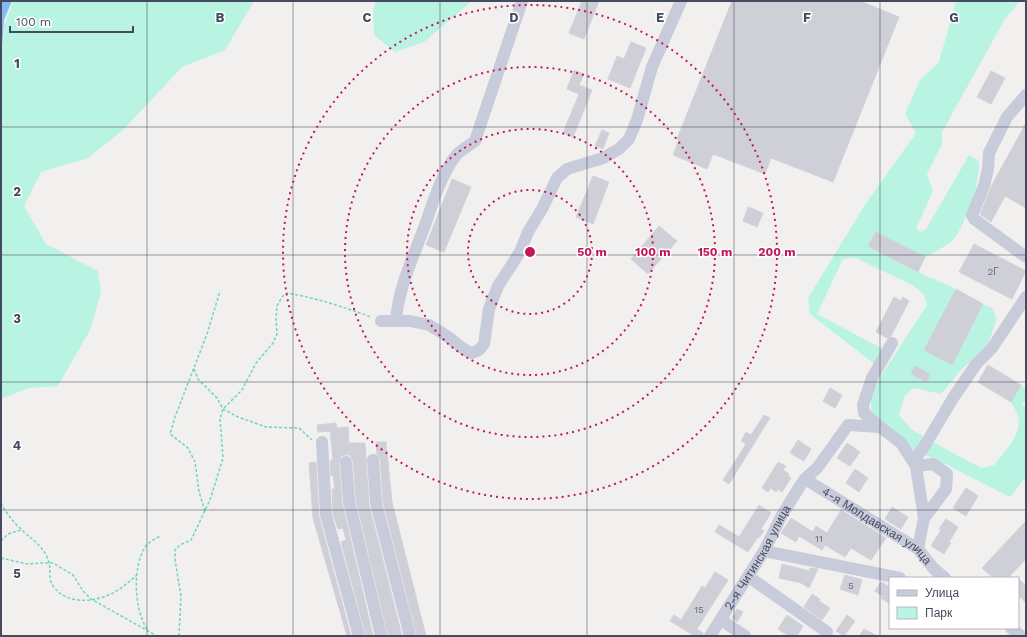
<svg xmlns="http://www.w3.org/2000/svg" width="1027" height="637" font-family="'Work Sans',sans-serif">
	<style>
		.green { fill: #b9f3e2 }
		.water { fill: #83b9f4 }
		.building { fill: #cecfd7; stroke: #d3d2db }
		.lines { fill: none; stroke-linecap: round; stroke-linejoin: round }
		.path { stroke: #6ed4c2; stroke-width: 1.5; stroke-dasharray: 3 2; stroke-linecap: butt }
		.minor { stroke: #c7cbda; stroke-width: 12 }
		.grid { fill: none; stroke: #454b5e; stroke-width: 1; stroke-opacity: 0.55 }
		.ring { fill: none; stroke: #c2185b; stroke-width: 2; stroke-dasharray: 2 4 }
		.labels { text-anchor: middle; dominant-baseline: central; stroke-width: 3; stroke-linejoin: round; paint-order: stroke }
		.number-label { font-size: 10px; fill: #676c7c }
		.street-label { font-size: 12px; fill: #454b5e; stroke: #fff }
		.grid-label { font-size: 13px; text-anchor: middle; font-weight: bold; fill: #454b5e; stroke: #fff; stroke-width: 3; stroke-linejoin: round; paint-order: stroke }
		.centre { fill: #c2185b; stroke: #fff; stroke-width: 2 }
		.ring-label { font-size: 12px; text-anchor: middle; font-weight: bold; fill: #c2185b; stroke: #fff; stroke-width: 3; stroke-linejoin: round; paint-order: stroke }
	</style>
	<rect width="100%" height="100%" fill="#f2f0ef"/>
	<path class="green" d="M13,1H254L225,50L182,67L123,130L88,158L41,172L24,206L46,244L98,271L101,293L90,330L58,386L29,388L1,399V62L4,26Z
		M376,1H472L424,42L395,52L374,35L373,9Z
		M956,1H1020L1005,19L942,132V144L927,174L933,191L916,229L921,232L926,229L969,155L979,161C980,183 967,221 954,239C948,245 933,253 925,257L876,232L868,246L918,272L956,289L924,350L951,364L983,304L992,308L997,319L989,341L977,356L960,371L941,394L914,388L905,395L899,415L911,429L931,441L981,468L994,465C1004,452 1023,434 1018,416C1017,411 1013,406 1011,402L1021,385L1026,389V399L1022,404L1026,407V477L1010,497L937,460L914,450L880,424L871,412V395L881,376L927,305L924,295L914,286L854,257L843,259L817,314L883,349L877,364L873,363L810,314L808,298L866,203L916,133L905,114L920,80L939,62Z"/>
	<path class="water" d="M1,1H12L4,20L1,62Z"/>
	<path class="building" d="M582,1H599L584,39L569,33Z
		M732,1H860L899,17L833,182L771,158L765,174L713,154L707,169L673,155L679,140L677,139Z
		M631,42L646,48L630,88L608,79L617,56L624,59Z
		M574,70L584,74L579,85L592,90L573,137L563,133L579,94L567,89Z
		M991,71L1005,78L991,104L977,97Z
		M1026,123V208L1005,196L991,222L980,214L992,185Z
		M602,130L609,133L603,149L595,146Z
		M593,176L609,182L593,224L576,217Z
		M452,179L471,187L444,252L426,245Z
		M748,207L763,213L757,227L743,221Z
		M659,226L677,241L648,274L631,259Z
		M876,232L925,257L918,272L868,246Z
		M974,244L1026,271L1012,299L959,272Z
		M956,289L983,304L952,365L924,350Z
		M894,297L901,301L903,297L909,301L891,336L887,338L876,332Z
		M988,365L1021,385L1011,402L978,382Z
		M915,366L930,374L926,382L911,374Z
		M830,388L842,395L835,408L823,401Z
		M764,415L770,418L729,484L723,480L746,444L741,441L746,432L751,435Z
		M336,423L337,428L348,427L349,443H365L369,505L402,636H388L356,500L353,461L350,455H345L341,456L339,462L342,502L373,636H366L341,542L346,540L343,528L338,529L333,514L332,489H335L333,475L331,476L330,460H333L330,431L318,432L317,425Z
		M798,440L811,449L804,461L790,453Z
		M376,442H386L392,502L426,636H417L383,502L380,459L377,454Z
		M847,443L860,452L850,466L837,458Z
		M316,462L319,517L351,636H347L313,518L309,463Z
		M778,462L786,466L783,470L789,474L788,476L791,478L782,492L778,489L776,492L771,488L768,492L762,488Z
		M855,469L868,478L859,492L846,483Z
		M966,488L978,496L966,516L953,508Z
		M759,505L771,513L761,529L764,531L759,538L758,537L748,552L715,532L719,525L739,537Z
		M892,507L908,517L901,529L885,519Z
		M841,510L886,538L871,560L851,548L845,557L825,545L822,550L799,536L796,542L781,533L791,518L813,532L816,526L827,533Z
		M946,519L958,527L949,542L951,543L944,554L931,546L941,530L939,529Z
		M1026,521V559L1008,578H993L982,568Z
		M782,564L809,571L810,568L818,569L809,588L801,583L779,578Z
		M715,572L728,580L697,629L703,633V636H695L670,621L674,615L681,620L702,586L705,588Z
		M845,575L862,580L858,595L840,589Z
		M1018,578L1026,586V603L1018,595Z
		M881,582L890,587V604L881,598L882,596L875,591Z
		M812,594L820,599L819,601L830,608L822,620L804,607Z
		M737,609L743,612L737,622L732,618Z
		M787,615L803,626L797,636H789L778,629Z
		M847,615L855,621L844,636L836,631Z
		M864,629L877,636H859Z"/>
	<g class="lines">
		<path class="path" d="M194,369L198,379L217,398L223,409L238,417L266,427L299,428L312,440
			M1,503C6,513 14,523 22,530C29,537 36,541 42,549C45,552 48,558 49,563C51,570 48,579 53,586C67,606 97,602 115,592C123,587 130,581 137,575
			M205,511L199,492L195,462L188,448L170,434L175,417L207,334L220,291
			M1,541L8,534L21,530
			M1,558L27,564L41,563H53L73,575L83,591L91,599L157,636
			M147,629C134,609 132,565 146,546C150,541 156,538 161,536
			M179,636L181,596L175,560V550L180,545L191,540L210,500L223,458L220,419L223,409L242,390L256,363L273,343L277,334L276,319L277,306L282,297L287,293C316,298 344,307 371,317"/>
		<g class="minor">
			<path d="M1026,95L1007,117L989,153L988,169L984,186L972,215L974,219L1026,257"/>
			<path d="M381,321H410L429,325L447,336L465,350L472,353L479,350L484,344L489,309L498,286L520,252L528,232L542,209L557,178L567,169L603,158L619,149L629,139L637,120L652,67L681,1"/>
			<path d="M396,321C398,288 414,256 425,225C433,203 440,178 454,158C459,150 468,147 475,141L522,1"/>
			<path d="M892,343L872,378L863,405L864,413L880,427L901,443L916,466L924,518L918,549"/>
			<path d="M322,442L326,515L359,636"/>
			<path d="M373,460L376,503L410,636"/>
			<path d="M913,461L924,447L953,398L977,363L992,348L1026,297"/>
			<path d="M346,462L349,501L381,636"/>
			<path d="M916,466L933,464L947,474L946,489L924,518"/>
			<path id="s1" d="M805,479L918,549L934,569L945,578"/>
			<path d="M764,551L900,578"/>
			<path d="M749,577L827,632"/>
			<path d="M721,620L745,636"/>
			<path d="M1011,628L1021,636"/>
			<path id="s2" d="M710,636L764,551L782,515L800,486L805,479L818,467L848,425L880,427"/>
		</g>
	</g>
	<path class="grid" d="M147,1V636M293,1V636M440,1V636M587,1V636M734,1V636M880,1V636M1,127H1026M1,255H1026M1,382H1026M1,510H1026"/>
	<g class="ring">
		<circle cx="530" cy="252" r="62"/>
		<circle cx="530" cy="252" r="123"/>
		<circle cx="530" cy="252" r="185"/>
		<circle cx="530" cy="252" r="247"/>
	</g>
	<g class="labels">
		<g class="number-label">
			<text x="993" y="271">2Г</text>
			<text x="819" y="538">11</text>
			<text x="851" y="585">5</text>
			<text x="699" y="609">15</text>
		</g>
		<g class="street-label">
			<text stroke="none"><textPath href="#s1" startOffset="86">4-я Молдавская улица</textPath></text>
			<text stroke="none"><textPath href="#s2" startOffset="92">2-я Читинская улица</textPath></text>
		</g>
	</g>
	<g class="grid-label">
		<text x="220" y="22">B</text>
		<text x="367" y="22">C</text>
		<text x="514" y="22">D</text>
		<text x="660" y="22">E</text>
		<text x="807" y="22">F</text>
		<text x="954" y="22">G</text>
		<text x="17" y="68">1</text>
		<text x="17" y="196">2</text>
		<text x="17" y="323">3</text>
		<text x="17" y="450">4</text>
		<text x="17" y="578">5</text>
	</g>
	<circle cx="530" cy="252" r="6" class="centre"/>
	<g class="ring-label">
		<text x="592" y="256">50 m</text>
		<text x="653" y="256">100 m</text>
		<text x="715" y="256">150 m</text>
		<text x="777" y="256">200 m</text>
	</g>
	<rect width="1027" height="637" fill="none" stroke="#454b5e" stroke-width="4"/>
	<rect x="889" y="577" width="130" height="52" fill="#ffffff" stroke="#b5b7bf"/>
	<rect x="897" y="590" width="20" height="6" fill="#c7cbda" stroke="#b5b7bf"/>
	<text x="925" y="597" font-size="12" fill="#454b5e">Улица</text>
	<rect x="897" y="607" width="20" height="12" fill="#b9f3e2" stroke="#b5b7bf"/>
	<text x="925" y="617" font-size="12" fill="#454b5e">Парк</text>
	<path d="M10 26v6h123v-6" fill="none" stroke="#454b5e" stroke-width="2"/>
	<text x="16" y="26" font-size="12" fill="#454b5e" stroke="#ffffff" stroke-width="3" paint-order="stroke">100 m</text>
</svg>
